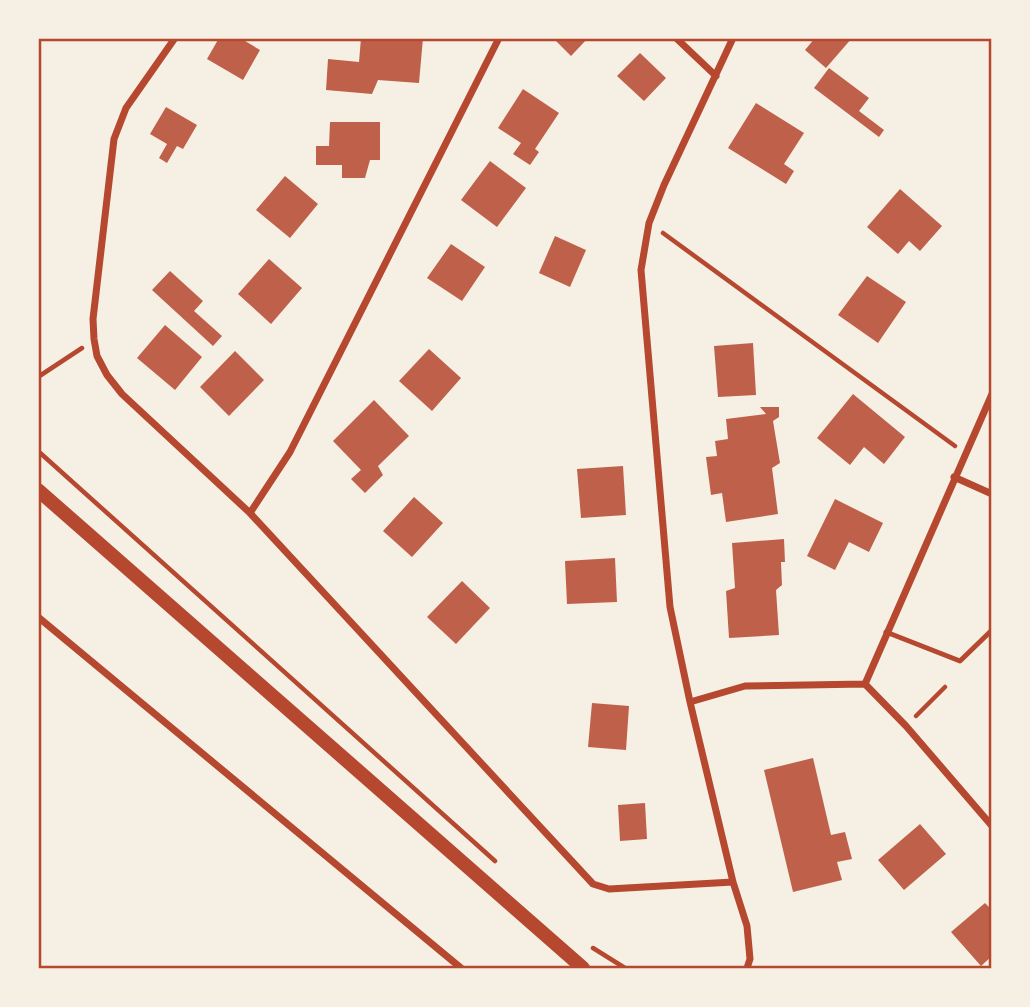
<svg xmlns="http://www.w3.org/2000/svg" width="1030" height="1007" font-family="'Golos Text',sans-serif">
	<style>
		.building { fill: #bf614a }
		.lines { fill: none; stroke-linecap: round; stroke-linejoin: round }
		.path { stroke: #b5482f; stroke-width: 4.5 }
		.service { stroke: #b5482f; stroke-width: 5 }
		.minor { stroke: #b5482f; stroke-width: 7 }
		.secondary { stroke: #b5482f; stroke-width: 14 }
		.neatline { fill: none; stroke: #b5482f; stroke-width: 2.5 }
	</style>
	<rect width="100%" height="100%" fill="#f6efe4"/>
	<path class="building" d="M219,38H240L260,50L243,80L207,59Z
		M361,38H423L419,83L378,80L372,94L326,90L328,59L359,62Z
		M553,38H588L571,56Z
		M815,38H852L826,68L805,50Z
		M640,53L666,78L644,101L617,76Z
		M829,68L869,98L859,111L884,130L879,137L814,88Z
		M523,89L559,113L535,149L539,152L530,165L513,154L521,143L498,128Z
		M756,103L804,133L784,164L794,171L786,184L728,148Z
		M166,107L197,125L183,149L177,146L167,163L159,158L167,144L150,134Z
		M330,122H380V160H370L365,178H342V165H316V146H329Z
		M490,161L526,188L497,227L461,200Z
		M285,176L318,204L290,238L256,210Z
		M900,189L942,226L920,251L909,241L898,254L867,227Z
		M555,236L586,250L570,287L539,273Z
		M451,244L485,267L462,301L427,278Z
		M269,259L302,288L271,324L238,294Z
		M170,271L203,301L194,311L222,336L213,346L152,290Z
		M867,276L906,302L878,343L838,315Z
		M165,325L202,357L175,390L137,358Z
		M753,343L756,395L718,397L714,346Z
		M429,349L461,378L432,411L399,381Z
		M235,351L264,380L229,416L200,387Z
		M853,394L905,437L884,464L864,447L850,465L817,438Z
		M374,400L409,436L378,466L383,475L365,493L351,479L361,470L333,441Z
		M760,407H779V417L773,421L780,463L772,468L778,514L726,522L722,493L711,495L706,457L717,456L715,441L728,439L726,419L766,414Z
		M623,466L626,515L581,518L577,469Z
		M414,497L443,523L412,557L383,531Z
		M835,499L883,523L869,552L849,542L835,570L807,556Z
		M784,539L785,562H781L782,585L776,590L779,635L729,638L726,591L735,588L732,543Z
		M615,558L617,602L567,604L565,561Z
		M462,581L490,608L456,644L427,617Z
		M592,703L629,706L626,750L588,747Z
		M813,758L831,835L845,832L852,859L837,862L842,880L793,892L764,770Z
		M645,803L647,839L620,841L618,805Z
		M920,824L946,854L904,890L878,860Z
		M985,903L992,910V956L981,966L951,932Z"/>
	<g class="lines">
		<path class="path" d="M663,233L955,446
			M38,377L82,348
			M38,451L495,861
			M916,716L945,687
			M593,948L625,968"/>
		<path class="service" d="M886,632L960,661L992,630"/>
		<path class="minor" d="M175,38L126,108L114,139L93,319L94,339L97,356L107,375L122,394L250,513L593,884L609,889L733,882
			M676,38L716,76
			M733,38L664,185L649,223L641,270L670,607L690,702L733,882L747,926L750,959L747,968
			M954,477L992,494
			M250,513L290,452L499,38
			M38,617L461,968
			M865,684L992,394
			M690,702L745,686L865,684L906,726L992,826"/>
		<path class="secondary" d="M38,490L583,968"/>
	</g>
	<rect width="1030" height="1007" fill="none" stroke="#f6efe4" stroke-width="80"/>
	<rect x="40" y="40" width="950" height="927" class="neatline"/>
</svg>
